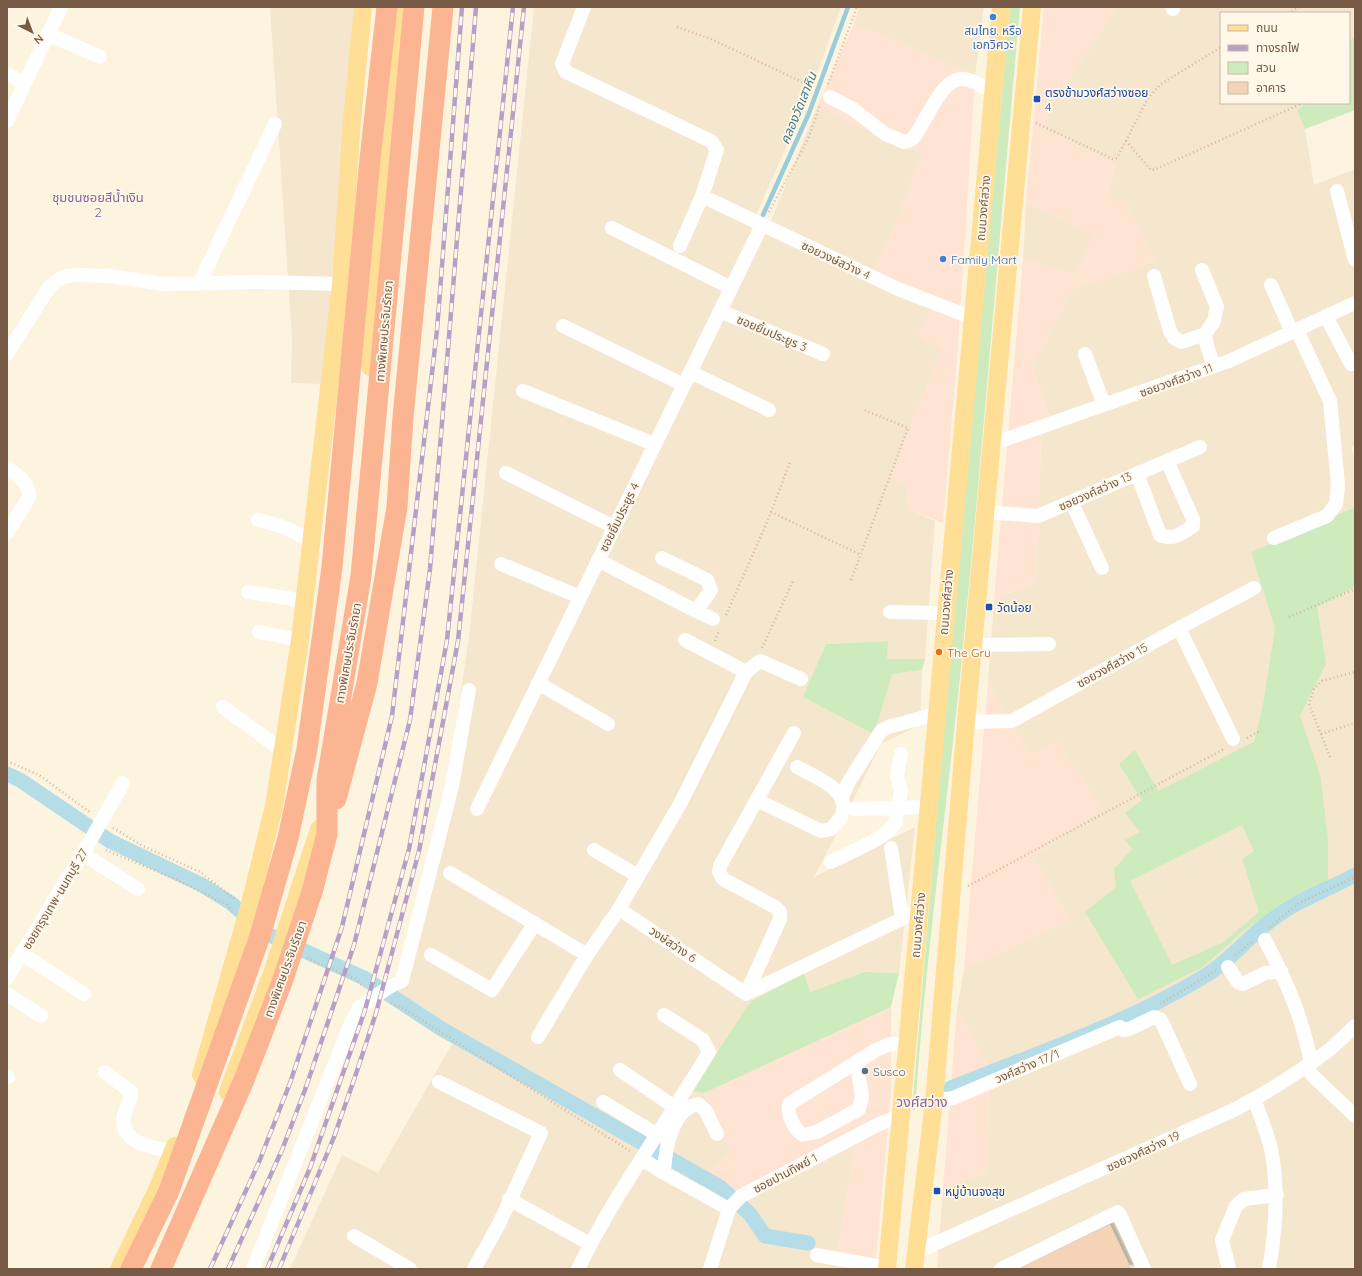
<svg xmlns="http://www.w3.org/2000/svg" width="1362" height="1276" font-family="Quicksand,'Noto Sans Thai',sans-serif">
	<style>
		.residential { fill: #f5e6ce; fill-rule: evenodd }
		.commercial { fill: #ffe3d3 }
		.green { fill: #ceebbe; fill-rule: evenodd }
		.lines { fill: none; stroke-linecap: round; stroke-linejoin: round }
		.stream { stroke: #9accda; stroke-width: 4.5 }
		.canal { stroke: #b4dde8; stroke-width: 15 }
		.building { fill: #f4d3b6; filter: url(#shadow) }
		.path { stroke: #d9b69a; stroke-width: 2.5; stroke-dasharray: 1 3; stroke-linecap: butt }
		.minor { stroke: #fff; stroke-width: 14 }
		.major { stroke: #ffde96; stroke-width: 18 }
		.highway { stroke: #fbb593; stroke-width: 21 }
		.rail-casing { stroke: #b79fc7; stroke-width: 4.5 }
		.rail { stroke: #fff7e8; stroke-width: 3; stroke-dasharray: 9; stroke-linecap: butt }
		.shop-dot { fill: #3f7fe0; stroke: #fff7e8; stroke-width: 1.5 }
		.transit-dot { fill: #1a4fb4; stroke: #fff7e8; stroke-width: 1.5 }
		.food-dot { fill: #e8710a; stroke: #fff7e8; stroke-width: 1.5 }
		.service-dot { fill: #5c6f8a; stroke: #fff7e8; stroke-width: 1.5 }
		.labels { text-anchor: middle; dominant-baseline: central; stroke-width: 3.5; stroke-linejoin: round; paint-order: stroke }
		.shop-label { font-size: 12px; fill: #366cbe; stroke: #fff7e8 }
		.transit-label { font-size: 12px; fill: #164399; stroke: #fff7e8; text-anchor: start }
		.street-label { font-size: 12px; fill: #765a46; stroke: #fff7e8 }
		.food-label { font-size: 12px; fill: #c56008; stroke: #fff7e8; text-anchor: start }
		.service-label { font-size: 12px; fill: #4e5e75; stroke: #fff7e8; text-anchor: start }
		.water-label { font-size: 13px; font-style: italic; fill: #3f7a8b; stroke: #fff7e8 }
		.neighbourhood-label { font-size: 13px; fill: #8a619a; stroke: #fff7e8 }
		.quarter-label { font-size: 14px; fill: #8a619a; stroke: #fff7e8 }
	</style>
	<defs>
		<filter id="shadow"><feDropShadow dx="3.5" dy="-3.5" stdDeviation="1" flood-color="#0004"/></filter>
	</defs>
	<rect width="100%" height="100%" fill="#fdf4e0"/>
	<path class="residential" d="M270,7H358L324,384L291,383L292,339Z
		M534,7H841L806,103L756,215L770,223L817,107L923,154L890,238L868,281L932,307L942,351L890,477L907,484L908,509L935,521L925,659H886L887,641L826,644L892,674L922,670L920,725L881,744L836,835L814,877L915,827L899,973L864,972L810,992L804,973L750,1002L693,1091L704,1093L731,1152L698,1182L720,1195L741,1214L748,1201L855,1146L835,1269H290L342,1155L378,1173L452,1044L636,1145L696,1180L657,1143L569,1097L392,992L447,783L469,637Z
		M860,7H984L975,76L854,24Z
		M1112,7H1355V110L1305,129L1314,185L1355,169V445L1351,447L1355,462V507L1251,552L1275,629L1355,587V1269H1151L1126,1210L1000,1269H937L943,1188L986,1172L990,1092L987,1065L957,1009L964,969L1069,920L1033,856L1101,809L1030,756L988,683L994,600L1037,581L1041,440L1049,415L1032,367L1072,290L1155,261L1107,198L1116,165L1043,128L1050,108L1114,10ZM1221,13H1349V103H1221Z
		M1026,202L1094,235L1075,276L1023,259Z"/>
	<path class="commercial" d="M1044,7H1112L1114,10L1050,108L1043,128L1116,165L1107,198L1128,204L1155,261L1072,290L1032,367L1049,415L1041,440L1037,581L994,600L1023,259L1075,276L1093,235L1026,202Z
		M854,24L975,76L958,346L943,523L908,509L907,484L890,477L942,351L918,335L932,307L868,281L890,238L923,154L817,107Z
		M988,683L1030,756L1059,741L1101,809L1033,856L1069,920L964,969Z
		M891,1007V1092L875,1269H835L855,1146L748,1201L741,1215L720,1195L698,1182L731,1152L704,1093Z
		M957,1009L987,1065L990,1092L986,1172L943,1188Z"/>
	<path class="green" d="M1010,7H1020C1000,227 983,447 961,667C946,815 925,962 915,1110H912L943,740Z
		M1355,38V110L1305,129L1297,110L1307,103H1349V40Z
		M1355,507V587L1317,607L1326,664L1300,716L1320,774L1328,840V880L1248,927L1203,967L1138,999L1085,912L1116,887L1114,869L1132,849L1125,840L1140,832L1125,813L1142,800L1119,764L1135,750L1158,791L1254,742L1263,705L1275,629L1251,552ZM1242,825L1254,851L1242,859L1259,912L1222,943L1172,965L1130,881Z
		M888,641L887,659H925L922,670L892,674L874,734L803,697L826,644Z
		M864,972L899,973L891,1007L704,1093L692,1091L750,1002L804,973L810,992Z"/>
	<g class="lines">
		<path class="stream" d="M763,215L809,113L848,7"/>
		<path class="canal" d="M7,774L20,780L110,841L202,885L231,903L265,933L364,978L440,1028L720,1187L750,1214L765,1236L808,1243
			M951,1088C1037,1053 1129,1023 1208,974C1232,959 1250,935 1273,919C1298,900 1327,890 1355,875"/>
	</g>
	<path class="building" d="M1110,1225L1131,1269H1017Z"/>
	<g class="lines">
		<path class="path" d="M1288,13L1300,7
			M677,27L711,39L819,90
			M828,84L857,7
			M1036,123L1113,159L1117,158L1148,98L1161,84L1221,47
			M1126,141L1151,170L1156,169L1303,103
			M769,212L808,139L820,105
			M771,512L861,555
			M851,580L908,428L864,410
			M726,615L768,520L790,462
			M1289,617L1355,589
			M715,641L719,631
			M762,648L793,581
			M1321,734L1355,723
			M1247,738L1261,730
			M1330,757L1309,704L1314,689L1322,681L1355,672
			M7,761L39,775L91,813
			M113,828L143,846L200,872L236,900
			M106,850L184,883L227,905L232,911
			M968,886L1224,749
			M1270,927L1299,903L1355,877
			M1235,955L1252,942
			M307,958L355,979L364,987
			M391,1003L401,1007L630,1151
			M1160,1004L1216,971"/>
		<path class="minor" d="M584,7L562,64L566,72L711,141L717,150L702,196L680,246
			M1172,7L1173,9
			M48,34L100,57
			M7,74L25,83
			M830,97L853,109L885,134L904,142C908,141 912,140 914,137C925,124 941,78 962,79C973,79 984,87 993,92
			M7,121L61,7
			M1337,191L1355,260
			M702,196L898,289L973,318
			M612,228L731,288
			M1202,270L1217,307L1214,321L1205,334L1207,346L1214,366
			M1154,276L1170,331L1174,338L1182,342L1205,334
			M199,284L275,124
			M1271,285L1292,332
			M720,311L823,354
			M1326,316L1351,364H1355
			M563,326L684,385
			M7,354L48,289L56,281L66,276L80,275L110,276L163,284L257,282L341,284
			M1085,354L1104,405
			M690,372L769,410
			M523,391L654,444
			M992,444L1229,361L1355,303
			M7,468C18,476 30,482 29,497L7,533
			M506,473L614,527
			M1137,473L1160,535C1171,541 1183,533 1193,526V519L1167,461
			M1072,503L1102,568
			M985,512L1038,516L1200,447
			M258,520C283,526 292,529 313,544
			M1274,538L1327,516L1336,504L1338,485L1330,401L1297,330
			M662,558L707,580L711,590L696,611
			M598,560L686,606L713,619
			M501,564L580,597
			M248,592L305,601
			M890,612L945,613
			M1179,628L1233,739
			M259,632L300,640
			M973,645L1049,644
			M746,672L760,661L801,679
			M538,683L608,724
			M223,707L283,751
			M966,722L1012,721L1179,628L1254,588
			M842,797L848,783L881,731L888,727L936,714
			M757,800L821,831L831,829C834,825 839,821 841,817C854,790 814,777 797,767
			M898,808L901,791L897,776L901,754
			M477,809L762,225
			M854,809L928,807
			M891,848L902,918
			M594,850L638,876
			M83,854L138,889
			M831,862C847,853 886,839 895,823C898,818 895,814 893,809
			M450,873L587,955L619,909L746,994L920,910
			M619,909L680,804L746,672L685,640
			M1265,940C1286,980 1303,1019 1311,1063
			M22,954L84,994
			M431,955L492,990L535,923
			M1228,967L1238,982L1243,984L1265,973L1281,971
			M7,978L89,843L123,783
			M7,994L41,1016
			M746,994L780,919V912L775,907L723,879L719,872L720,866L794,733
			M538,1037L587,955
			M857,1063L862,1097L859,1109L817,1132L803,1135C794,1129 787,1115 789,1104L876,1050L890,1044L908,1045
			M1306,1066L1313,1076L1355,1116
			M620,1070L676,1108
			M105,1072L131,1092C132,1100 127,1105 125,1112C115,1143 152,1147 173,1152
			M7,1076L8,1077
			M439,1082L541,1133L499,1224L474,1269
			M1254,1099C1260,1115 1267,1132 1271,1149C1279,1189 1276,1229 1269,1269
			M934,1101L953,1098L1120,1027L1123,1030L1129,1029L1154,1017L1161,1020L1190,1084
			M603,1102L656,1134
			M642,1159L664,1173L729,1209
			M664,1173C665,1150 671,1110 698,1104L706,1111L717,1134
			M509,1199L590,1244
			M354,1236L410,1269
			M916,1252L1236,1109C1267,1092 1297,1074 1325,1053C1336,1045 1345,1035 1355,1026
			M817,1255L887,1268
			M253,1269L351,1023L359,1008L389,987L402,981L452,786L469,690
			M578,1269C615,1193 666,1124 709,1052L703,1040L664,1015
			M710,1269L729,1209L741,1196L879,1124L902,1115
			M1001,1269L1118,1212L1144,1269
			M1229,1269L1222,1240L1236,1206L1244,1199L1277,1195"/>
		<path class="major" d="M370,367L399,7
			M201,1075L250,904L274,806L300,640L341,284L351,132L363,7
			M228,1092L273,970L319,829
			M119,1269L158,1188L175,1146
			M887,1269L1001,7
			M914,1269L934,1101L966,722L1032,7"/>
		<path class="highway" d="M336,799L367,683L397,507L403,417L443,7
			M131,1269L169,1191L260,936L288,838L307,749L332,567L370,159L387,7
			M161,1269L244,1080L282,982L312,892L327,834V780L361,576L414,7"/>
		<g class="rail-casing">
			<path id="rail" d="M210,1269L259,1162L290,1083L342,927L392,716L437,330L462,7
				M228,1269L282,1150L305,1090L354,945L410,720L430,569L476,7
				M267,1269L310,1168L365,1010L409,849L447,640L513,7
				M279,1269L334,1137L357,1071L376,1013L419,851L458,641L524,7"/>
		</g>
		<use href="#rail" class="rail"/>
	</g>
	<g class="shop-dot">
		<circle cx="993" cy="17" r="4"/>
		<circle cx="943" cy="259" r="4"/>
	</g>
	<g class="transit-dot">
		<rect x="1033" y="95" width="8" height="8" rx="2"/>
		<rect x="985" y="603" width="8" height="8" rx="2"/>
		<rect x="933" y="1187" width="8" height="8" rx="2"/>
	</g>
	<circle class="food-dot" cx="939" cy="652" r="4"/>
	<circle class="service-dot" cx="865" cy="1071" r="4"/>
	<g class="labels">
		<g class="shop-label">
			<text x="993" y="30">สมไทย. หรือ<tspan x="993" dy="14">เอกวิศวะ</tspan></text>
			<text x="951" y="259" text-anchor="start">Family Mart</text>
		</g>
		<g class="transit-label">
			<text x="1045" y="92">ตรงข้ามวงศ์สว่างซอย<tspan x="1045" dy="14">4</tspan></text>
			<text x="997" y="607">วัดน้อย</text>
			<text x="945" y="1191">หมู่บ้านจงสุข</text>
		</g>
		<g class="street-label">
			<text transform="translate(983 208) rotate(-85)">ถนนวงศ์สว่าง</text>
			<text transform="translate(836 260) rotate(25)">ซอยวงษ์สว่าง 4</text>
			<text transform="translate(384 331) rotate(-85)">ทางพิเศษประจิมรัถยา</text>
			<text transform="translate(772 333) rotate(23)">ซอยยิ้มประยูร 3</text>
			<text transform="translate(1176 380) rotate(-20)">ซอยวงศ์สว่าง 11</text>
			<text transform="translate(1095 491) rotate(-24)">ซอยวงศ์สว่าง 13</text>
			<text transform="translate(619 517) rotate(-64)">ซอยยิ้มประยูร 4</text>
			<text transform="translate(946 602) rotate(-85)">ถนนวงศ์สว่าง</text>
			<text transform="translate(348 653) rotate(-80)">ทางพิเศษประจิมรัถยา</text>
			<text transform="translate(1112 665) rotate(-29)">ซอยวงศ์สว่าง 15</text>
			<text transform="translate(55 899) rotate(-59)">ซอยกรุงเทพ-นนทบุรี 27</text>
			<text transform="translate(918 925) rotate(-85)">ถนนวงศ์สว่าง</text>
			<text transform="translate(673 944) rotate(34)">วงษ์สว่าง 6</text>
			<text transform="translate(285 969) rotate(-70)">ทางพิเศษประจิมรัถยา</text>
			<text transform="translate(1027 1066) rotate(-23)">วงศ์สว่าง 17/1</text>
			<text transform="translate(1143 1151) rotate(-25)">ซอยวงศ์สว่าง 19</text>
			<text transform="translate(785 1173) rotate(-28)">ซอยปานทิพย์ 1</text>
		</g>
		<g class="food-label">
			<text x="947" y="652">The Gru</text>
		</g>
		<g class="service-label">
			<text x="873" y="1071">Susco</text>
		</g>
		<g class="water-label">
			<text transform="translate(798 108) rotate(-68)">คลองวัดเสาหิน</text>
		</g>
		<g class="neighbourhood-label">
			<text x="98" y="197">ชุมชนซอยสีน้ำเงิน<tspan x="98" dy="15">2</tspan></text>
		</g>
		<g class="quarter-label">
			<text x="922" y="1102">วงศ์สว่าง</text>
		</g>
	</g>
	<rect width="1362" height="1276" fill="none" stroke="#765a46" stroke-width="16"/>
	<rect x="1220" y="12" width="130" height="92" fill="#fff7e8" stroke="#c8b8a7"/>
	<rect x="1228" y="25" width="20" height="6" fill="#ffde96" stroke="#c8b8a7"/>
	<text x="1256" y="32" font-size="12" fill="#765a46">ถนน</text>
	<rect x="1228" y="45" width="20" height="6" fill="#b79fc7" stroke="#c8b8a7"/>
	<text x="1256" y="52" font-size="12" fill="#765a46">ทางรถไฟ</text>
	<rect x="1228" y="62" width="20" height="12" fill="#ceebbe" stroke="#c8b8a7"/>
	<text x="1256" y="72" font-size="12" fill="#765a46">สวน</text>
	<rect x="1228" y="82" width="20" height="12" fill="#f4d3b6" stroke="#c8b8a7"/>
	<text x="1256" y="92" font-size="12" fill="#765a46">อาคาร</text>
	<g transform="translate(32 32) rotate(138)" stroke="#fff7e8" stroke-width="3" paint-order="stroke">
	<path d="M0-3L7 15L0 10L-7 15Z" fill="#765a46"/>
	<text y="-6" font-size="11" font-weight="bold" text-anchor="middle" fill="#765a46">N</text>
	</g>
</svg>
